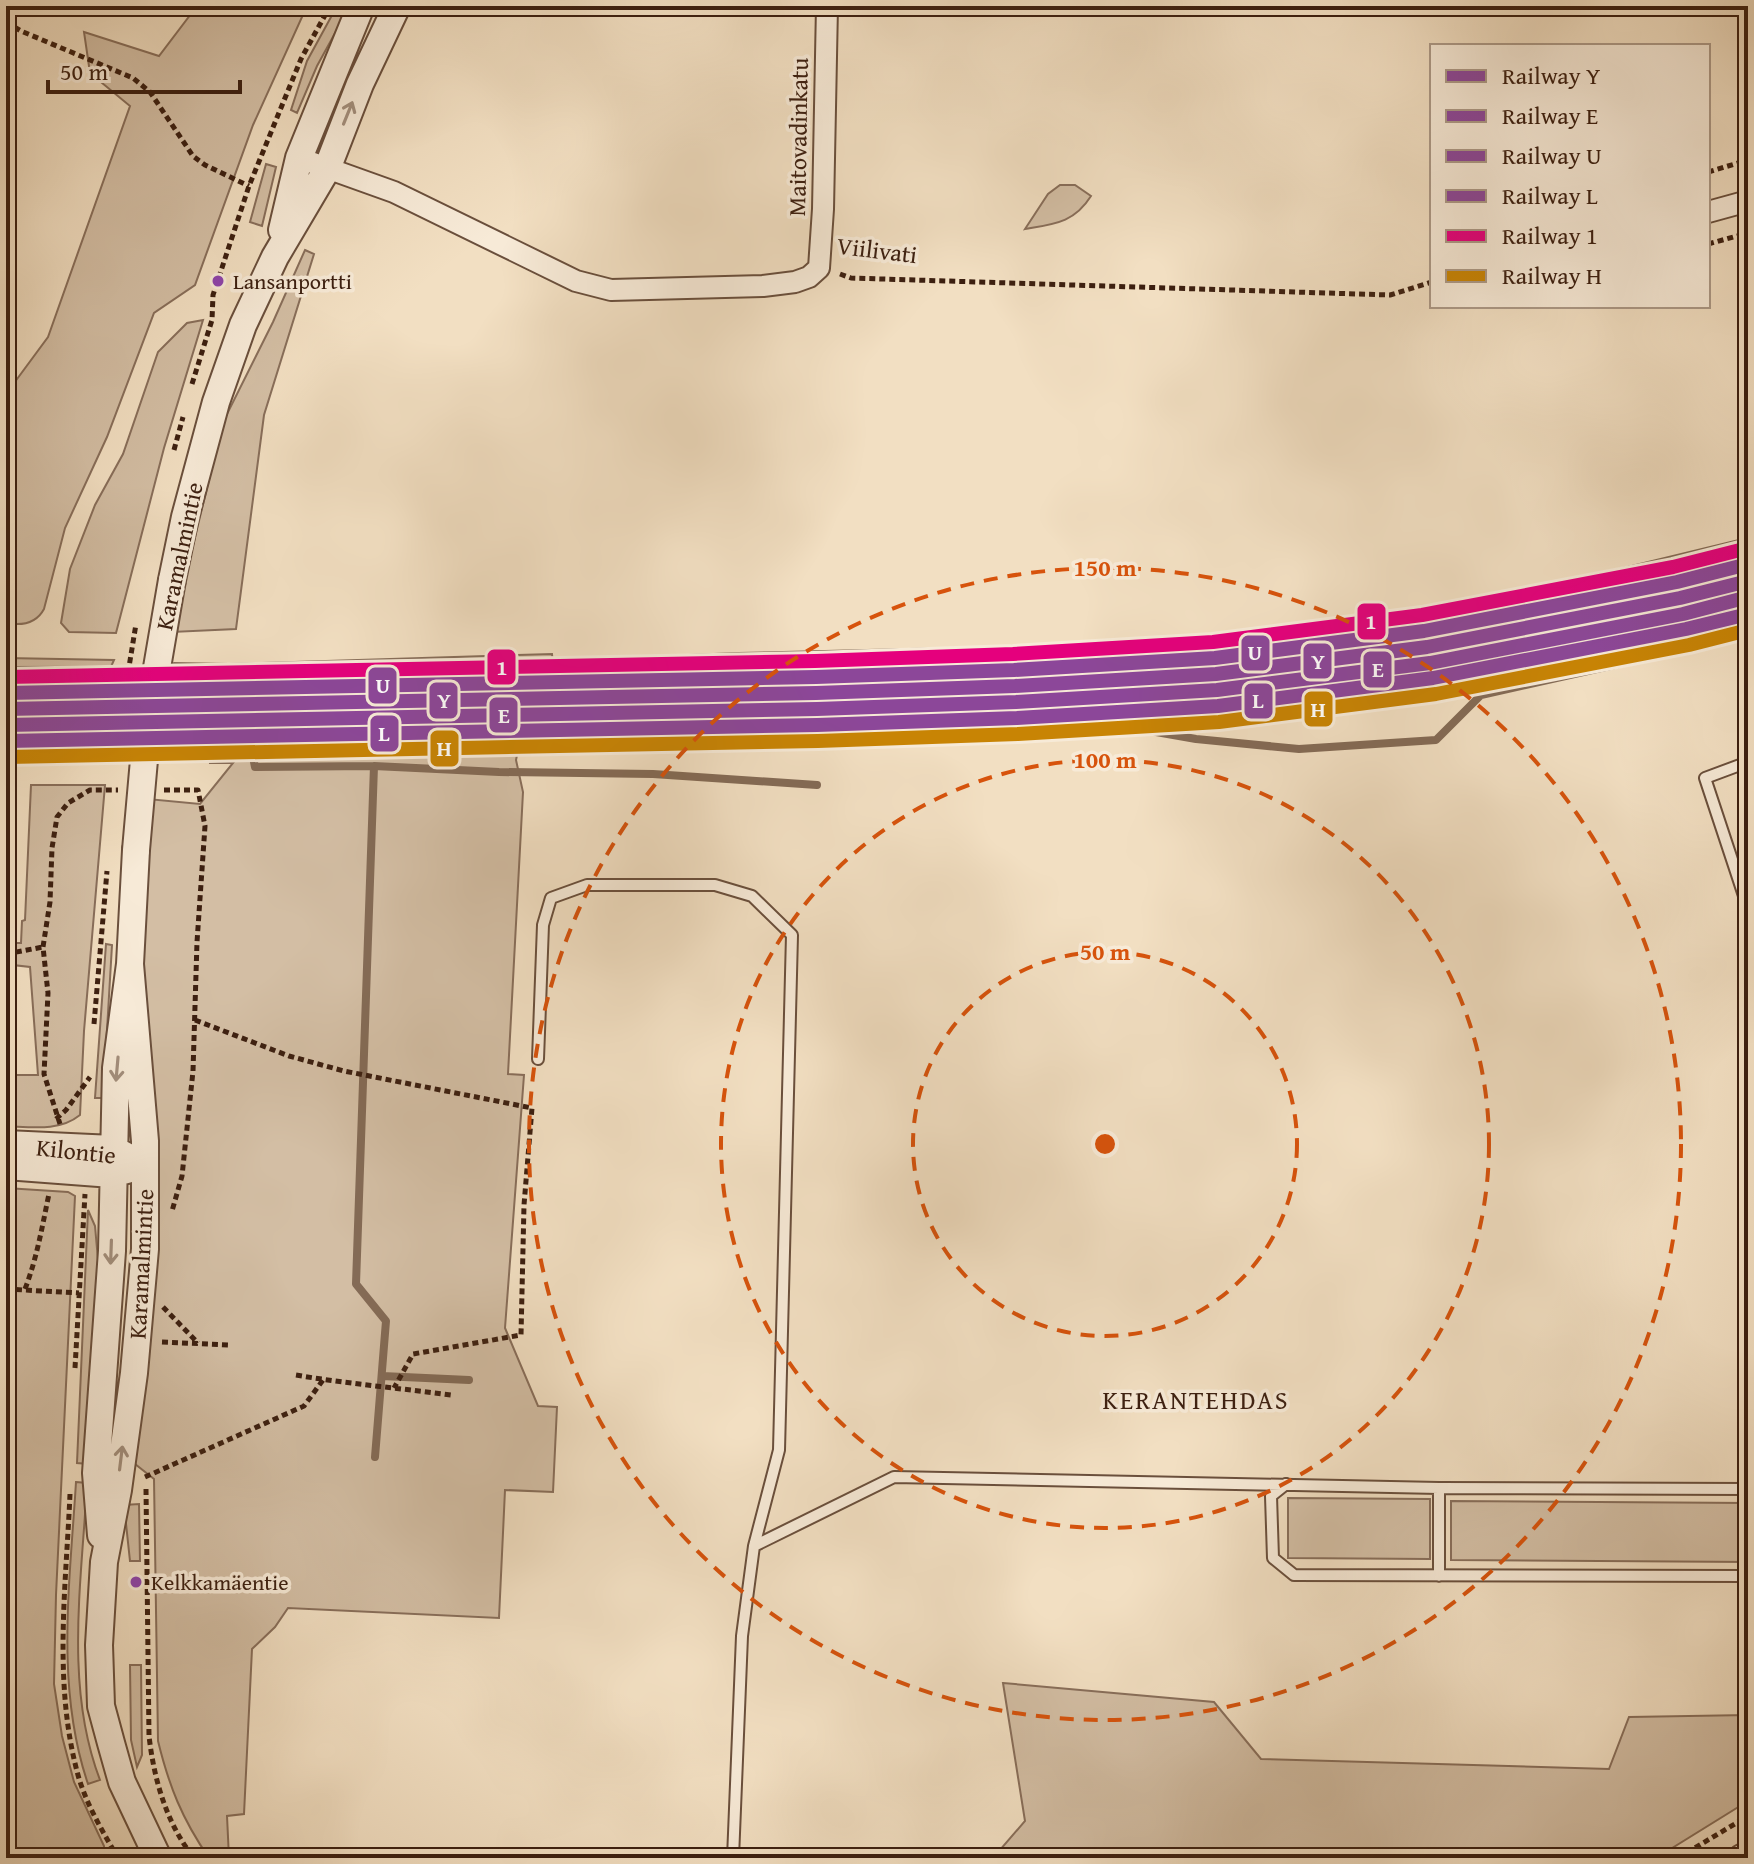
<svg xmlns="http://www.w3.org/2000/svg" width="1754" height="1864" font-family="'Gentium Book Plus',serif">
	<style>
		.green { fill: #d3bea4; stroke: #886e5a; stroke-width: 2 }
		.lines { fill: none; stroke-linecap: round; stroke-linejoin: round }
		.stream { stroke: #846b56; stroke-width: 8 }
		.service-casing { stroke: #6a4f3c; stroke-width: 14 }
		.minor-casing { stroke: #6a4f3c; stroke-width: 24 }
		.tertiary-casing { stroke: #6a4f3c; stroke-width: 30 }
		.path { stroke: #3c1f10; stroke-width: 5; stroke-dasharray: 6 4; stroke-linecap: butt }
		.service { stroke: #f7ead7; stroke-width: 10 }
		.minor { stroke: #f7ead7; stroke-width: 20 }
		.tertiary { stroke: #f7ead7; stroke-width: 26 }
		.tertiary-bridge-casing { stroke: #6a4f3c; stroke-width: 30; stroke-linecap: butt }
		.path-bridge { stroke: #3c1f10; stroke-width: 5; stroke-dasharray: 6 4; stroke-linecap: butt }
		.tertiary-bridge { stroke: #f7ead7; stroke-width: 26 }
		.rail-1-casing { stroke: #f7ead7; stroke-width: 20 }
		.rail-2-casing { stroke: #f7ead7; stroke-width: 20 }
		.rail-3-casing { stroke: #f7ead7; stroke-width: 20 }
		.rail-4-casing { stroke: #f7ead7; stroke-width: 20 }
		.rail-5-casing { stroke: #f7ead7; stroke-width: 20 }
		.rail-6-casing { stroke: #f7ead7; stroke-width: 20 }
		.rail-1 { stroke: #8c4799; stroke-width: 14 }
		.rail-2 { stroke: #8c4799; stroke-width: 14 }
		.rail-3 { stroke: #8c4799; stroke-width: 14 }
		.rail-4 { stroke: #8c4799; stroke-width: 14 }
		.rail-5 { stroke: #e5007d; stroke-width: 14 }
		.rail-6 { stroke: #c88404; stroke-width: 14 }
		.oneway { stroke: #a38f7d }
		.ring { fill: none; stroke: #d7530c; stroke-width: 4; stroke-dasharray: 14 10 }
		.bus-dot { fill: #8e44ad; stroke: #f7ead7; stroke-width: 3 }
		.labels { text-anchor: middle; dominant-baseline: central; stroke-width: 7; stroke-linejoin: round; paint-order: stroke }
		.bus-label { font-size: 22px; fill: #3c1f10; stroke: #f7ead7; text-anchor: start }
		.street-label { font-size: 24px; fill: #3c1f10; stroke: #f7ead7 }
		.neighbourhood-label { font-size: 26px; letter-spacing: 2px; fill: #3c1f10; stroke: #f7ead7 }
		.centre { fill: #d7530c; stroke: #f7ead7; stroke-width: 4 }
		.ring-label { font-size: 24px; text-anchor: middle; font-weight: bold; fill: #d7530c; stroke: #f7ead7; stroke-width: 7; stroke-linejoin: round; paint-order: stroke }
		.line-badge { stroke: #f7ead7; stroke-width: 3 }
		.badge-label { font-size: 22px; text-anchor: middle; font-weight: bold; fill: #fff }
	</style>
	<rect width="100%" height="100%" fill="#f2dfc2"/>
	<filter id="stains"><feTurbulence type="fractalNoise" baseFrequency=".0025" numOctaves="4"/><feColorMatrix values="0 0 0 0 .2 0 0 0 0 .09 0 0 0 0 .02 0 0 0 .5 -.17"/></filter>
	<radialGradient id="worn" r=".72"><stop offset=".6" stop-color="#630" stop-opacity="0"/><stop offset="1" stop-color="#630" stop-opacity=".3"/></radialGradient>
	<path class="green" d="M197,6H307L253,125L195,285L154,313L107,437L65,528L44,609C36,624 22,626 6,623V394L48,337L130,106L90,73L84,32L159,56Z
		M337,6H350L317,66L297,113L291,110L307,61Z
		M266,164L276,167L262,226L250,222Z
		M1060,185H1075L1091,196C1074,223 1054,224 1025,229L1048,194Z
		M305,250L314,254L264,415L236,629L172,632L223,422L273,322Z
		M203,320L164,448L116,633L69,632L61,623L70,569L95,505L123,454L158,352L187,323Z
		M552,654L555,684L161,695V685L174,663L229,664Z
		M6,658L114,660L106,678L104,696L6,697Z
		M522,731L516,760L523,792L508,1074L524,1075L505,1328L538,1406L557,1407L553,1492L505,1490L499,1618L288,1608L275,1627L252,1649L244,1814L227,1816L229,1858H209C182,1819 169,1786 158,1741L154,1479L130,1460L148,799L200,804L233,763H210L211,737Z
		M31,785H105L84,1031L80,1115C59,1132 31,1127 6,1126V1075H38L30,967L13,965L14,943H21L22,921L25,920Z
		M106,944L112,945L103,1098H95Z
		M6,1188L68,1192L75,1196L56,1595L54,1684L62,1736L74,1782L104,1846V1854L100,1858H6Z
		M88,1210L95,1226L98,1260L88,1464L77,1463Z
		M76,1482L87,1483C82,1580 64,1686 100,1780L88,1784C55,1687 70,1582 76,1482Z
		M1288,1498L1430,1499V1559L1288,1558Z
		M1451,1501L1748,1503V1562L1451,1560Z
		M139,1504L140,1561H130L124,1505Z
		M130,1665H141L142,1755L137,1767L131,1740Z
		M1003,1683L1214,1702L1261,1759L1609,1769L1629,1717L1748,1715V1801L1656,1858H993L1025,1821Z"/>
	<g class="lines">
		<path class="stream" d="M6,670L411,669L739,656L993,650L1292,633L1496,602L1748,541
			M251,747L255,767L374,766L499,772L653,774L817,785
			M6,749L169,751L362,738L814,736L1139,729L1196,739L1299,749L1436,740L1481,695L1748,635
			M374,766L356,1284L386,1321L375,1457
			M382,1376L469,1380"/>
		<g class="service-casing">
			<path id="service" d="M1748,762L1705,778L1748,908
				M538,1059L543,925L551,898L587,885H715L752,896L792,935L779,1450L754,1546L742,1636L733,1858
				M1286,1484L1271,1496L1273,1558L1294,1575L1748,1576
				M1439,1488V1576
				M754,1546L894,1477L1439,1488L1748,1489"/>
		</g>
		<g class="minor-casing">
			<path id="minor" d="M299,158L394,192L576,281L611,290L763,286L795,282L809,277L819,268L823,209L827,6
				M1708,212L1748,201"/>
		</g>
		<g class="tertiary-casing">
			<path id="tertiary" d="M282,230L299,158L361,6
				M172,580L185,517L216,402L243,325L275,257L327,169L360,84L397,6
				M130,964L145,1141V1249L134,1373L118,1490L104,1562L99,1645L101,1706L111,1743L122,1782L158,1858
				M6,1144L113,1149L128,1157
				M6,1166L112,1174L127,1170
				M101,1535L96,1473L112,1251L116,1068L130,964L136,850
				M1742,1858L1748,1855"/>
		</g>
		<path class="path" d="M6,22L21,31L133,78L150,92L193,156L205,165L249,186
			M1708,172L1748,160
			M1708,244L1748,233
			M840,274L851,278L1390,295L1432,282
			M192,384L212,320L213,295L249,186L301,59L330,6
			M174,450L183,417
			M164,790H198L205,826L197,942L193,1071L182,1176L172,1211
			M6,954L43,947
			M195,1020L289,1056L344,1071L532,1108L524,1205L521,1335L413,1354L394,1388
			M94,1024L107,871
			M56,1119L66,1110L90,1077
			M60,1124L44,1074L48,993L43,947L50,902L52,848L57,817L68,803L90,790H118
			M6,1289L79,1293
			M25,1289C37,1258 42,1227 49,1194
			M163,1307L198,1343
			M162,1342L229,1345
			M75,1368L85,1194
			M296,1375C348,1384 399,1388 451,1395
			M145,1477L304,1406L323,1380
			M146,1489L149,1736C154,1779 166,1823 194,1858
			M70,1494C66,1587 53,1684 78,1775C86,1804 103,1832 118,1858
			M1678,1858L1748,1816"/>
		<use href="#service" class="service"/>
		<use href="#minor" class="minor"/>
		<use href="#tertiary" class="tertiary"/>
		<g class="tertiary-bridge-casing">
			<path id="tertiary-bridge" d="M136,850L147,726L172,580"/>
		</g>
		<path class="path-bridge" d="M128,673L136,624"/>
		<use href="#tertiary-bridge" class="tertiary-bridge"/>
		<g class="rail-1-casing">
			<path id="rail-1" d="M6,709L816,693L1015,686L1216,674L1427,647L1680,598L1748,581"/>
		</g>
		<g class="rail-2-casing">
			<path id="rail-2" d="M6,725L817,709L1016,702L1217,690L1430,663L1683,614L1748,597"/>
		</g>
		<g class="rail-3-casing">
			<path id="rail-3" d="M6,693L816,677L1014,670L1215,658L1424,631L1677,582L1744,565"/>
		</g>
		<g class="rail-4-casing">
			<path id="rail-4" d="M7,741L817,725L1017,718L1218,706L1433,678L1686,629L1748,614"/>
		</g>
		<g class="rail-5-casing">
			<path id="rail-5" d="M6,677L815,661L1013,654L1213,642L1422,615L1673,567L1740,550"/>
		</g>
		<g class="rail-6-casing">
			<path id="rail-6" d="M7,757L818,741L1018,734L1219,722L1436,694L1689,645L1748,630"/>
		</g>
		<use href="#rail-1" class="rail-1"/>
		<use href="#rail-2" class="rail-2"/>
		<use href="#rail-3" class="rail-3"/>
		<use href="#rail-4" class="rail-4"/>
		<use href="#rail-5" class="rail-5"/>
		<use href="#rail-6" class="rail-6"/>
	</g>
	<defs><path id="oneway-shaft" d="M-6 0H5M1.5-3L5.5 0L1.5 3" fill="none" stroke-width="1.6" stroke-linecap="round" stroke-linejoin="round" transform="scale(2)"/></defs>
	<g class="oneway">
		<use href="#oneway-shaft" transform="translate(348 113) rotate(-68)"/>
		<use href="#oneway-shaft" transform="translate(117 1069) rotate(95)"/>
		<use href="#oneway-shaft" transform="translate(111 1252) rotate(92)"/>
		<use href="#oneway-shaft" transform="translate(121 1458) rotate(-83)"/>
	</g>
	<g class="ring">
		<circle cx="1105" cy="1144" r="192"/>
		<circle cx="1105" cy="1144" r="384"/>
		<circle cx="1105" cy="1144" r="576"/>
	</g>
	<g class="bus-dot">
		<circle cx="218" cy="281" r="7"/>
		<circle cx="136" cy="1582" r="7"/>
	</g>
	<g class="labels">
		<g class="bus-label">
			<text x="233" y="281">Lansanportti</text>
			<text x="151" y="1582">Kelkkamäentie</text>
		</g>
		<g class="street-label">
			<text transform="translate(798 137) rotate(-89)">Maitovadinkatu</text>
			<text transform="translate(877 250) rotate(7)">Viilivati</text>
			<text transform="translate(179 556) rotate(-78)">Karamalmintie</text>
			<text transform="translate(76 1151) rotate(6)">Kilontie</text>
			<text transform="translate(141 1264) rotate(-87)">Karamalmintie</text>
		</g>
		<g class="neighbourhood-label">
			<text x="1196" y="1399">KERANTEHDAS</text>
		</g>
	</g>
	<circle cx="1105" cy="1144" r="12" class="centre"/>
	<g class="ring-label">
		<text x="1105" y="576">150 m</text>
		<text x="1105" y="768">100 m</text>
		<text x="1105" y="960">50 m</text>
	</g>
	<g class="line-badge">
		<rect x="1356" y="602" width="31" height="39" rx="8" fill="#e5007d"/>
		<rect x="1240" y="634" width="31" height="38" rx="8" fill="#8c4799"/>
		<rect x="1302" y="642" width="31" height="38" rx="8" fill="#8c4799"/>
		<rect x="486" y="648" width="31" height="38" rx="8" fill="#e5007d"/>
		<rect x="1362" y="650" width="31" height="39" rx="8" fill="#8c4799"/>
		<rect x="367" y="666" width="31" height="39" rx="8" fill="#8c4799"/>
		<rect x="428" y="681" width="31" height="39" rx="8" fill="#8c4799"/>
		<rect x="1243" y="682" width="31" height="38" rx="8" fill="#8c4799"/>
		<rect x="1303" y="690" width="31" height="38" rx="8" fill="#c88404"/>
		<rect x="488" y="696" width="31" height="38" rx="8" fill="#8c4799"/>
		<rect x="369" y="714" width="31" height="39" rx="8" fill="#8c4799"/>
		<rect x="429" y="729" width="31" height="39" rx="8" fill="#c88404"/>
	</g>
	<g class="badge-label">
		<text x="1371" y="629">1</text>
		<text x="1255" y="660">U</text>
		<text x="1318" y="669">Y</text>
		<text x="502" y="675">1</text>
		<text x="1378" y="677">E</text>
		<text x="383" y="693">U</text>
		<text x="444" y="708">Y</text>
		<text x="1258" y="708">L</text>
		<text x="1318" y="717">H</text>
		<text x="504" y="723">E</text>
		<text x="384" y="741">L</text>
		<text x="444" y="756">H</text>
	</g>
	<rect width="1754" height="1864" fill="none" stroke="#f2dfc2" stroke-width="32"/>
	<rect x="8" y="8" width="1738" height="1848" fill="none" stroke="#3c1f10" stroke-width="4"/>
	<rect x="16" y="16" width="1722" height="1832" fill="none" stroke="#3c1f10" stroke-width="2"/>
	<rect x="1430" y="44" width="280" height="264" fill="#f7ead7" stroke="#ac9987" stroke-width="2"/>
	<rect x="1446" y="70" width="40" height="12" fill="#8c4799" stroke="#ac9987" stroke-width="2"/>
	<text x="1502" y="84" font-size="24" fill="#3c1f10">Railway Y</text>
	<rect x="1446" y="110" width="40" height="12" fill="#8c4799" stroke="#ac9987" stroke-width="2"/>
	<text x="1502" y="124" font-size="24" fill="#3c1f10">Railway E</text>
	<rect x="1446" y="150" width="40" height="12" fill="#8c4799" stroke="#ac9987" stroke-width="2"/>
	<text x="1502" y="164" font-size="24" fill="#3c1f10">Railway U</text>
	<rect x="1446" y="190" width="40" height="12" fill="#8c4799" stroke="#ac9987" stroke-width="2"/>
	<text x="1502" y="204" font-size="24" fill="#3c1f10">Railway L</text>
	<rect x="1446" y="230" width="40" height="12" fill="#e5007d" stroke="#ac9987" stroke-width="2"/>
	<text x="1502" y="244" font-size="24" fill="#3c1f10">Railway 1</text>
	<rect x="1446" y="270" width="40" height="12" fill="#c88404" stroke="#ac9987" stroke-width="2"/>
	<text x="1502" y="284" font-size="24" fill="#3c1f10">Railway H</text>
	<path d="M48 80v12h192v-12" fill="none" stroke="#3c1f10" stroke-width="4"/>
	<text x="60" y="80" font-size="24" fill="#3c1f10" stroke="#f7ead7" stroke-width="6" paint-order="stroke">50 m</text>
	<rect width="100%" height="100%" filter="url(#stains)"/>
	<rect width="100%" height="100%" fill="url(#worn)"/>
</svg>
